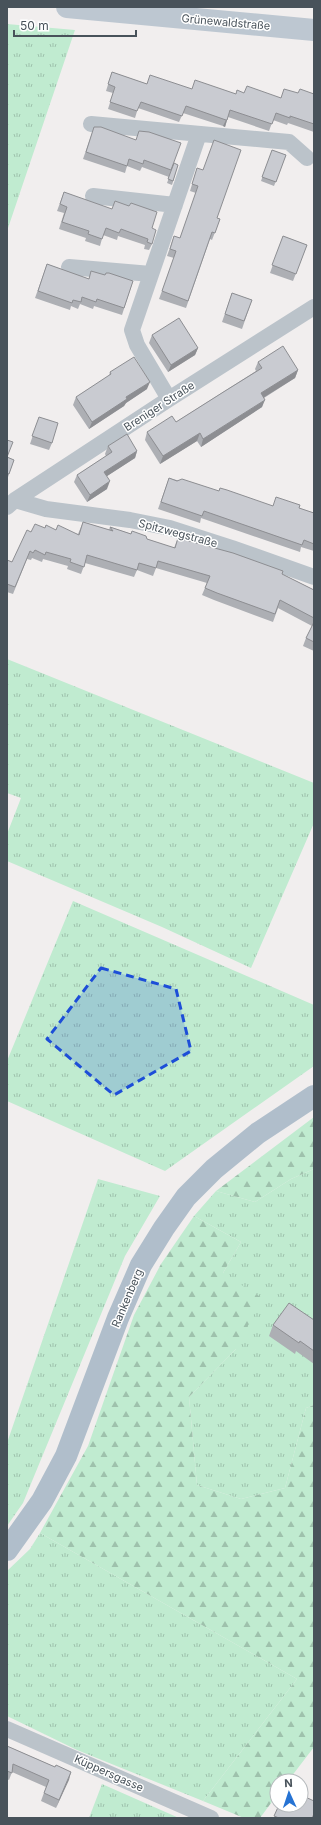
<svg xmlns="http://www.w3.org/2000/svg" width="321" height="1825" font-family="Inter,sans-serif">
	<style>
		.grass { fill: url(#grass-tufts) }
		.forest { fill: url(#forest-firs) }
		.lines { fill: none; stroke-linecap: round; stroke-linejoin: round }
		.street { stroke: #bbc3ca; stroke-width: 16 }
		.secondary { stroke: #bdc7d1; stroke-width: 22 }
		.primary { stroke: #b0becb; stroke-width: 22 }
		.wall { fill: #adafb4 }
		.shaded-wall { fill: #8d8e92 }
		.building { fill: #c9cbd1; stroke: #8d8e92 }
		.marked { fill: #1d4ed8; fill-opacity: 0.2; stroke: #1d4ed8; stroke-width: 3; stroke-dasharray: 8 5; stroke-linejoin: round }
		.labels { text-anchor: middle; dominant-baseline: central; stroke-width: 3; stroke-linejoin: round; paint-order: stroke }
		.street-label { font-size: 11px; fill: #48525a; stroke: #fff }
	</style>
	<defs>
		<pattern id="grass-tufts" width="24" height="20" patternUnits="userSpaceOnUse"><rect width="24" height="20" fill="#c0ebd0"/><path d="M3 7l-1-3M5 7V3M7 7l1-3M15 17l-1-3M17 17v-4M19 17l1-3" fill="none" stroke="#9ec1ac"/></pattern>
		<pattern id="forest-firs" width="22" height="20" patternUnits="userSpaceOnUse"><rect width="22" height="20" fill="#c0ebd0"/><path d="M5 1l3.5 6h-7zM16 11l3.5 6h-7z" fill="#9ec1ac"/></pattern>
	</defs>
	<rect width="100%" height="100%" fill="#f1eeee"/>
	<path class="grass" d="M7,24L75,30L7,231Z
		M7,659L314,783V823L251,968L162,927L7,861V834L21,798L7,793Z
		M73,901L314,1005V1066L165,1171L7,1101V1061Z
		M314,1169V1405L306,1408L285,1488L241,1499L197,1485L189,1397L236,1349L223,1273L241,1242L194,1216L216,1191L255,1202L291,1179Z
		M98,1179L160,1196L125,1256L23,1503L7,1526V1443Z
		M40,1533L297,1679L203,1801L77,1750L7,1716V1571L30,1549Z
		M102,1784L179,1818H89Z"/>
	<path class="forest" d="M314,1117V1169L291,1179L255,1202L216,1191Z
		M194,1216L241,1242L223,1273L262,1298L236,1349L189,1397L197,1485L241,1499L285,1488L306,1408L314,1405V1747L288,1781H277V1795L260,1818H244L203,1801L297,1679L40,1533L88,1446L134,1315L161,1264Z"/>
	<g class="lines">
		<path class="street" d="M91,124L289,142L307,158
			M93,196L175,205
			M69,267L151,274
			M169,399L137,345L132,330L199,134
			M15,500L46,509L130,520L170,528L232,548L314,577
			M7,507L15,500L169,399L314,307
			M7,1729L211,1818"/>
		<path class="secondary" d="M67,7L314,30"/>
		<path class="primary" d="M7,1550L42,1501L66,1456L118,1318L141,1265L164,1228L186,1197L214,1169L258,1133L314,1096"/>
	</g>
	<path class="wall" d="M112,72L147,84L236,94L244,93L281,98L298,93L314,94V132L288,123L287,125L273,120L269,131L228,117L225,127L223,126L183,113L179,122L138,108L135,118L108,109L113,93L106,91Z
		M94,127L178,165L172,185L167,183L170,175L169,177L142,167L140,171L127,166L125,173L83,159Z
		M272,150L286,155L274,186L261,181Z
		M197,168L217,218L220,219L212,240L210,239L186,308L159,299L174,258L167,256L174,236L180,238L196,193L190,191Z
		M64,192L152,228V244L149,250L144,249L145,245L118,236L117,240L103,235L100,246L85,241L86,238L59,229L64,213L57,211Z
		M283,236L307,245L293,281L270,273Z
		M47,264L89,279L105,275L133,281L122,315L94,306L93,309L80,304L78,309L71,306L70,310L35,298Z
		M232,293L252,300L242,329L222,322Z
		M152,335L198,348L195,355L168,372L149,343Z
		M258,362L298,370L295,378L264,398L262,407L201,447L197,441L160,464L145,440L147,432L176,422L256,371L255,369Z
		M110,372L147,389L126,403L124,406L89,429L73,405L76,397L109,376Z
		M39,417L52,443L49,450L30,444Z
		M7,440V457L14,460L7,480Z
		M108,446L137,451L135,458L107,476V489L87,502L74,482L77,475L106,456L105,454Z
		M169,478L273,506L299,508L314,513V551L301,547L300,552L201,518L200,523L158,509Z
		M83,522L109,530L110,527L174,548L178,538L282,574L314,590V651L303,646L306,638L312,626L278,608L273,622L214,600L202,595L207,583L156,568L153,576L137,570L134,577L85,563L81,574L67,569L68,566L43,559L42,562L32,558L31,560L27,559L13,594L7,592V560L12,562L31,532L45,528L78,534Z
		M314,1320V1364L296,1351L295,1354L269,1336L273,1325Z
		M7,1746L55,1767L71,1772L56,1808L41,1801L46,1787L12,1772L9,1780L7,1779Z"/>
	<path class="shaded-wall" d="M226,120H227L225,127L223,126Z
		M198,348L195,355L168,372L171,365Z
		M298,370L295,378L258,401L261,393Z
		M150,382L147,389L126,403L124,406L89,429L92,422L126,397Z
		M265,400L262,407L201,447L203,439Z
		M200,433L197,441L160,464L163,456Z
		M137,451L135,458L101,480L104,472Z
		M110,481L107,489L87,502L90,495Z
		M71,1772L69,1780L56,1808L59,1800Z"/>
	<path class="building" d="M112,72L147,84L150,75L192,89L195,80L236,94L237,90L244,93L247,86L281,98L284,89L298,93L300,89L314,94V124L290,116V118L276,113L272,124L230,110L227,120H226L186,106L182,116L141,102L137,111L110,102L115,87L108,84Z
		M94,127H101L136,140L139,131L149,132L181,143L171,170L144,160L143,164L129,159L127,166L86,152Z
		M214,140L241,150L217,218L220,219L215,233L212,232L188,301L162,291L176,251L170,249L174,236L180,238L198,186L192,184L197,168L203,170Z
		M272,150L286,155L276,182L262,177Z
		M174,163L178,165L173,181L168,179Z
		M64,192L112,209L115,201L129,206L131,203L157,212L152,228L156,230L152,244L147,242L148,239L121,229L119,233L106,228L102,239L88,234L89,231L62,222L67,207L60,204Z
		M283,236L307,245L296,274L272,265Z
		M47,264L89,279L91,271L105,275L106,273H109L133,281L124,308L97,299L96,302L82,297L81,302L73,300L72,303L38,291Z
		M232,293L252,300L244,321L225,314Z
		M179,318L198,348L171,365L152,335Z
		M283,346L298,370L261,393L265,400L203,439L200,433L163,456L147,432L172,416L176,422L225,391L262,368L258,362Z
		M134,357L150,382L126,397L127,399L92,422L76,397L111,374L110,372Z
		M39,417L58,423L52,443L32,436Z
		M127,434L137,451L104,472L110,481L90,495L77,475L112,452L108,446Z
		M7,440L13,442L7,457L14,460L9,474L7,473Z
		M169,478L177,481L182,479L219,491L220,488L227,490L273,506L276,497L300,505L299,508L314,513V544L304,540L302,545L204,511L202,516L161,502Z
		M83,522L113,531L110,527L131,534L132,531L146,536L147,539L175,548L178,538L233,553L283,571L282,574L314,590V618L280,600L275,614L217,593L205,588L210,576L158,561L156,568L139,563L137,570L87,555L84,567L70,562L71,559L46,552L45,555L35,550L33,553L30,551L15,587L7,584V560L12,562L27,530L31,532L35,524L45,528L46,525L56,530L58,525L79,535Z
		M314,622V642L306,638Z
		M289,1303L314,1320V1351L300,1341L299,1343L273,1325Z
		M7,1746L55,1767L56,1765L71,1772L59,1800L44,1793L49,1780L13,1764L12,1773L7,1771Z
		M301,1795L314,1801V1814L312,1818H279L274,1816L279,1805H301Z"/>
	<path class="marked" d="M101,968L176,989L191,1051L114,1095L47,1039Z"/>
	<g class="labels">
		<g class="street-label">
			<text transform="translate(226 22) rotate(5)">Grünewaldstraße</text>
			<text transform="translate(159 406) rotate(-33)">Breniger Straße</text>
			<text transform="translate(178 533) rotate(15)">Spitzwegstraße</text>
			<text transform="translate(127 1298) rotate(-67)">Rankenberg</text>
			<text transform="translate(109 1773) rotate(24)">Küppersgasse</text>
		</g>
	</g>
	<rect width="321" height="1825" fill="none" stroke="#48525a" stroke-width="16"/>
	<g transform="translate(289 1793) rotate(357)"><circle r="19" fill="#ffffff" stroke="#b6babd"/>
	<path d="M0-3L7 15L0 10L-7 15Z" fill="#2673d3"/>
	<text y="-6" font-size="11" font-weight="bold" text-anchor="middle" fill="#48525a">N</text>
	</g>
	<path d="M14 30v6h122v-6" fill="none" stroke="#48525a" stroke-width="2"/>
	<text x="20" y="30" font-size="12" fill="#48525a" stroke="#ffffff" stroke-width="3" paint-order="stroke">50 m</text>
</svg>
